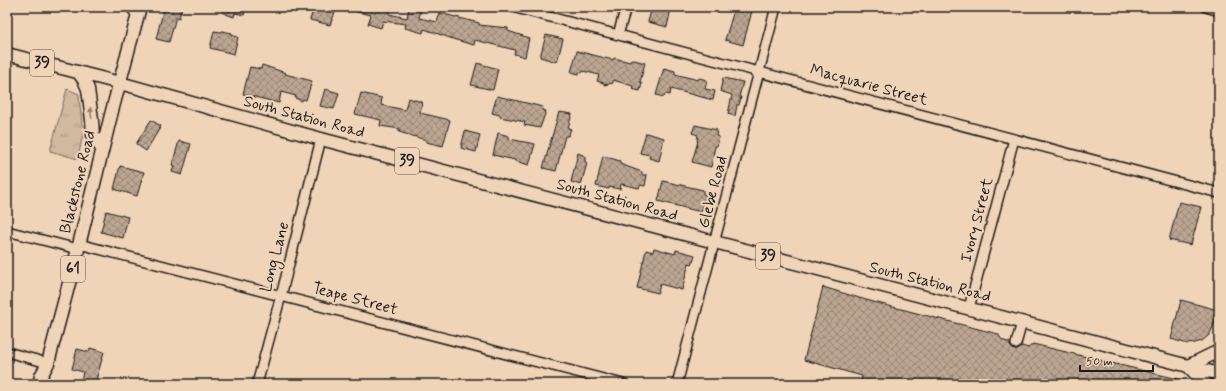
<svg xmlns="http://www.w3.org/2000/svg" width="1226" height="391" font-family="Mynerve,sans-serif">
	<style>
		.grass { fill: url(#grass-tufts); stroke: #766a5e }
		.building { fill: url(#building-cross-hatch); stroke: #1c1c1c }
		.lines { fill: none; stroke-linecap: round; stroke-linejoin: round }
		.minor-casing { stroke: #1c1c1c; stroke-width: 12 }
		.major-casing { stroke: #1c1c1c; stroke-width: 15 }
		.minor { stroke: #f0d4b7; stroke-width: 9 }
		.major { stroke: #f0d4b7; stroke-width: 12 }
		.oneway { fill: #918171 }
		.labels { text-anchor: middle; dominant-baseline: central; stroke-width: 4; stroke-linejoin: round; paint-order: stroke }
		.shield { fill: #f0d4b7; stroke: #5c534a; stroke-width: 1 }
		.shield-label { font-size: 15px; font-weight: bold; fill: #1c1c1c }
		.street-label { font-size: 16px; fill: #1c1c1c; stroke: #f0d4b7 }
	</style>
	<defs>
		<pattern id="grass-tufts" width="24" height="20" patternUnits="userSpaceOnUse"><rect width="24" height="20" fill="#d1b9a0"/><path d="M3 7l-1-3M5 7V3M7 7l1-3M15 17l-1-3M17 17v-4M19 17l1-3" fill="none" stroke="#b39e89"/></pattern>
		<pattern id="building-cross-hatch" width="8" height="8" patternUnits="userSpaceOnUse"><rect width="8" height="8" fill="#bca691"/><path d="M0 0l8 8M0 8l8-8" fill="none" stroke="#988676"/></pattern>
	</defs>
	<rect width="100%" height="100%" fill="#f0d4b7"/>
	<filter id="ink" filterUnits="userSpaceOnUse"><feTurbulence type="fractalNoise" baseFrequency=".025" numOctaves="2"/><feDisplacementMap in="SourceGraphic" scale="8" xChannelSelector="R" yChannelSelector="G"/><feConvolveMatrix kernelMatrix="1 2 1 2 8 2 1 2 1" color-interpolation-filters="sRGB"/></filter>
	<g filter="url(#ink)">
		<path class="grass" d="M67,89L79,94V97L83,133L78,159L50,151Z"/>
		<path class="building" d="M166,7H182L179,18L176,17L169,42L156,39L164,8H166Z
			M222,7H246L244,15L235,13L234,17L223,13L224,10L222,9Z
			M314,7H337L330,25L310,20Z
			M350,7H391L389,14L407,18L409,7H416L421,8L419,18L437,22L440,13L479,23V25L508,28V31L529,38L525,57L514,54L515,50L475,40L474,45L456,40L424,29L423,33L405,28L406,24L383,21L381,28L368,24L371,15L349,10Z
			M652,7H665L671,9L667,27L648,22Z
			M735,7H753L743,45L725,40Z
			M214,31L221,32L222,31L232,33L231,35L238,37L234,54L210,48Z
			M546,35L563,39L557,62L540,57Z
			M577,51L613,60L614,58L630,62L631,59L645,63L640,82L642,83L640,91L632,89L633,86L613,80V83L604,85V83L597,81L599,75L583,71L582,73L579,72V74L571,72Z
			M477,63L498,69L493,90L471,85Z
			M262,65L286,73L285,74L312,81L306,100L303,99L302,101L295,98L296,96L281,92L279,103L243,94L250,67L261,69Z
			M664,68L675,71V74L698,80L699,78L707,80L705,89L715,91L713,100L671,89L670,95L665,94L664,97L656,95Z
			M723,78L743,82L739,97H741L739,105H737L735,116L728,114L732,95L720,91Z
			M325,89L339,93L334,109L320,106Z
			M361,93L382,98L381,105L405,110L408,98L422,102L420,113L450,120L443,146L426,142V140L399,132L400,129L380,126L381,120L355,114Z
			M497,96L543,107L542,110L546,111L540,128L524,125L525,122L500,117V115L492,113Z
			M559,112L572,114L568,128L571,129L568,136H565L556,171L543,168Z
			M151,120L161,126L146,151L136,144Z
			M695,125L717,130L716,136L719,137L717,146H715L711,167L692,162L698,141H697L698,135L692,133Z
			M465,131L480,135L476,152L461,148Z
			M498,133L509,136V139L535,144L529,165L515,161V160L493,155Z
			M646,133L664,138L659,161L649,158L650,155L640,153Z
			M179,141L191,144L182,175L172,172L174,166L172,165Z
			M578,153L585,156V162L587,163L581,185L571,182Z
			M603,156L620,161V164L642,172V175H647L645,186L641,185L639,188L621,184L620,189L609,187V189L596,186Z
			M120,166L144,172L137,196L114,189Z
			M663,181L703,190V194L706,195L701,212L658,201Z
			M1179,202L1201,207L1191,245L1169,240Z
			M106,211L128,217L123,238L101,232Z
			M654,248L675,254L676,250L695,255L692,264L689,263L682,290L660,284L658,293L637,288L646,250L653,252Z
			M823,287L866,300L998,334L1002,340L1010,343V346L1014,350H1018L1022,346L1028,348L1033,344L1186,381V384H861L862,376L804,360Z
			M1181,300L1218,310L1215,322L1211,331L1209,335L1202,341L1195,343L1188,344L1171,339Z
			M90,348L104,352L95,384L81,381L83,372L72,369L77,349L89,352Z"/>
		<g class="lines">
			<g class="minor-casing">
				<path id="minor" d="M131,7L137,16
					M512,7L1219,193
					M1206,7L1219,11
					M618,35L626,7
					M7,231L78,249
					M79,244L623,384
					M969,308L1014,139
					M1016,344L1022,322
					M7,352L48,363
					M257,384L283,288L321,139
					M677,384L776,7"/>
			</g>
			<g class="major-casing">
				<path id="major" d="M7,54L120,83L321,139L1219,374
					M78,72L84,80L88,89L92,120L93,135L102,149
					M1188,366L1219,351
					M1188,366L1206,384
					M39,384L41,376L48,363L78,249L112,111L140,7"/>
			</g>
			<use href="#minor" class="minor"/>
			<use href="#major" class="major"/>
		</g>
		<defs><path id="oneway-solid" d="M-6-.8H1V-3.2L6.5 0L1 3.2V.8H-6Z"/></defs>
		<use class="oneway" href="#oneway-solid" transform="translate(91 113) rotate(-97)"/>
	</g>
	<g class="labels">
		<g class="shield">
			<rect x="30" y="50" width="24" height="26" rx="3"/>
			<rect x="395" y="148" width="24" height="26" rx="3"/>
			<rect x="756" y="243" width="24" height="26" rx="3"/>
			<rect x="61" y="256" width="24" height="26" rx="3"/>
		</g>
		<g class="shield-label">
			<text x="42" y="63">39</text>
			<text x="407" y="161">39</text>
			<text x="768" y="256">39</text>
			<text x="73" y="269">61</text>
		</g>
		<g class="street-label">
			<text transform="translate(869 85) rotate(15)">Macquarie Street</text>
			<text transform="translate(304 117) rotate(15)">South Station Road</text>
			<text transform="translate(78 182) rotate(-76)">Blackstone Road</text>
			<text transform="translate(713 192) rotate(-75)">Glebe Road</text>
			<text transform="translate(617 200) rotate(15)">South Station Road</text>
			<text transform="translate(977 220) rotate(-75)">Ivory Street</text>
			<text transform="translate(275 257) rotate(-75)">Long Lane</text>
			<text transform="translate(930 282) rotate(14)">South Station Road</text>
			<text transform="translate(355 299) rotate(15)">Teape Street</text>
		</g>
	</g>
	<rect width="1226" height="391" fill="none" stroke="#f0d4b7" stroke-width="24"/>
	<rect x="12" y="12" width="1202" height="367" fill="none" stroke="#1c1c1c" stroke-width="1.5" filter="url(#ink)"/>
	<path d="M1080 365v6h73v-6" fill="none" stroke="#1c1c1c" stroke-width="2"/>
	<text x="1086" y="365" font-size="12" fill="#1c1c1c" stroke="#f0d4b7" stroke-width="3" paint-order="stroke">50 m</text>
</svg>
